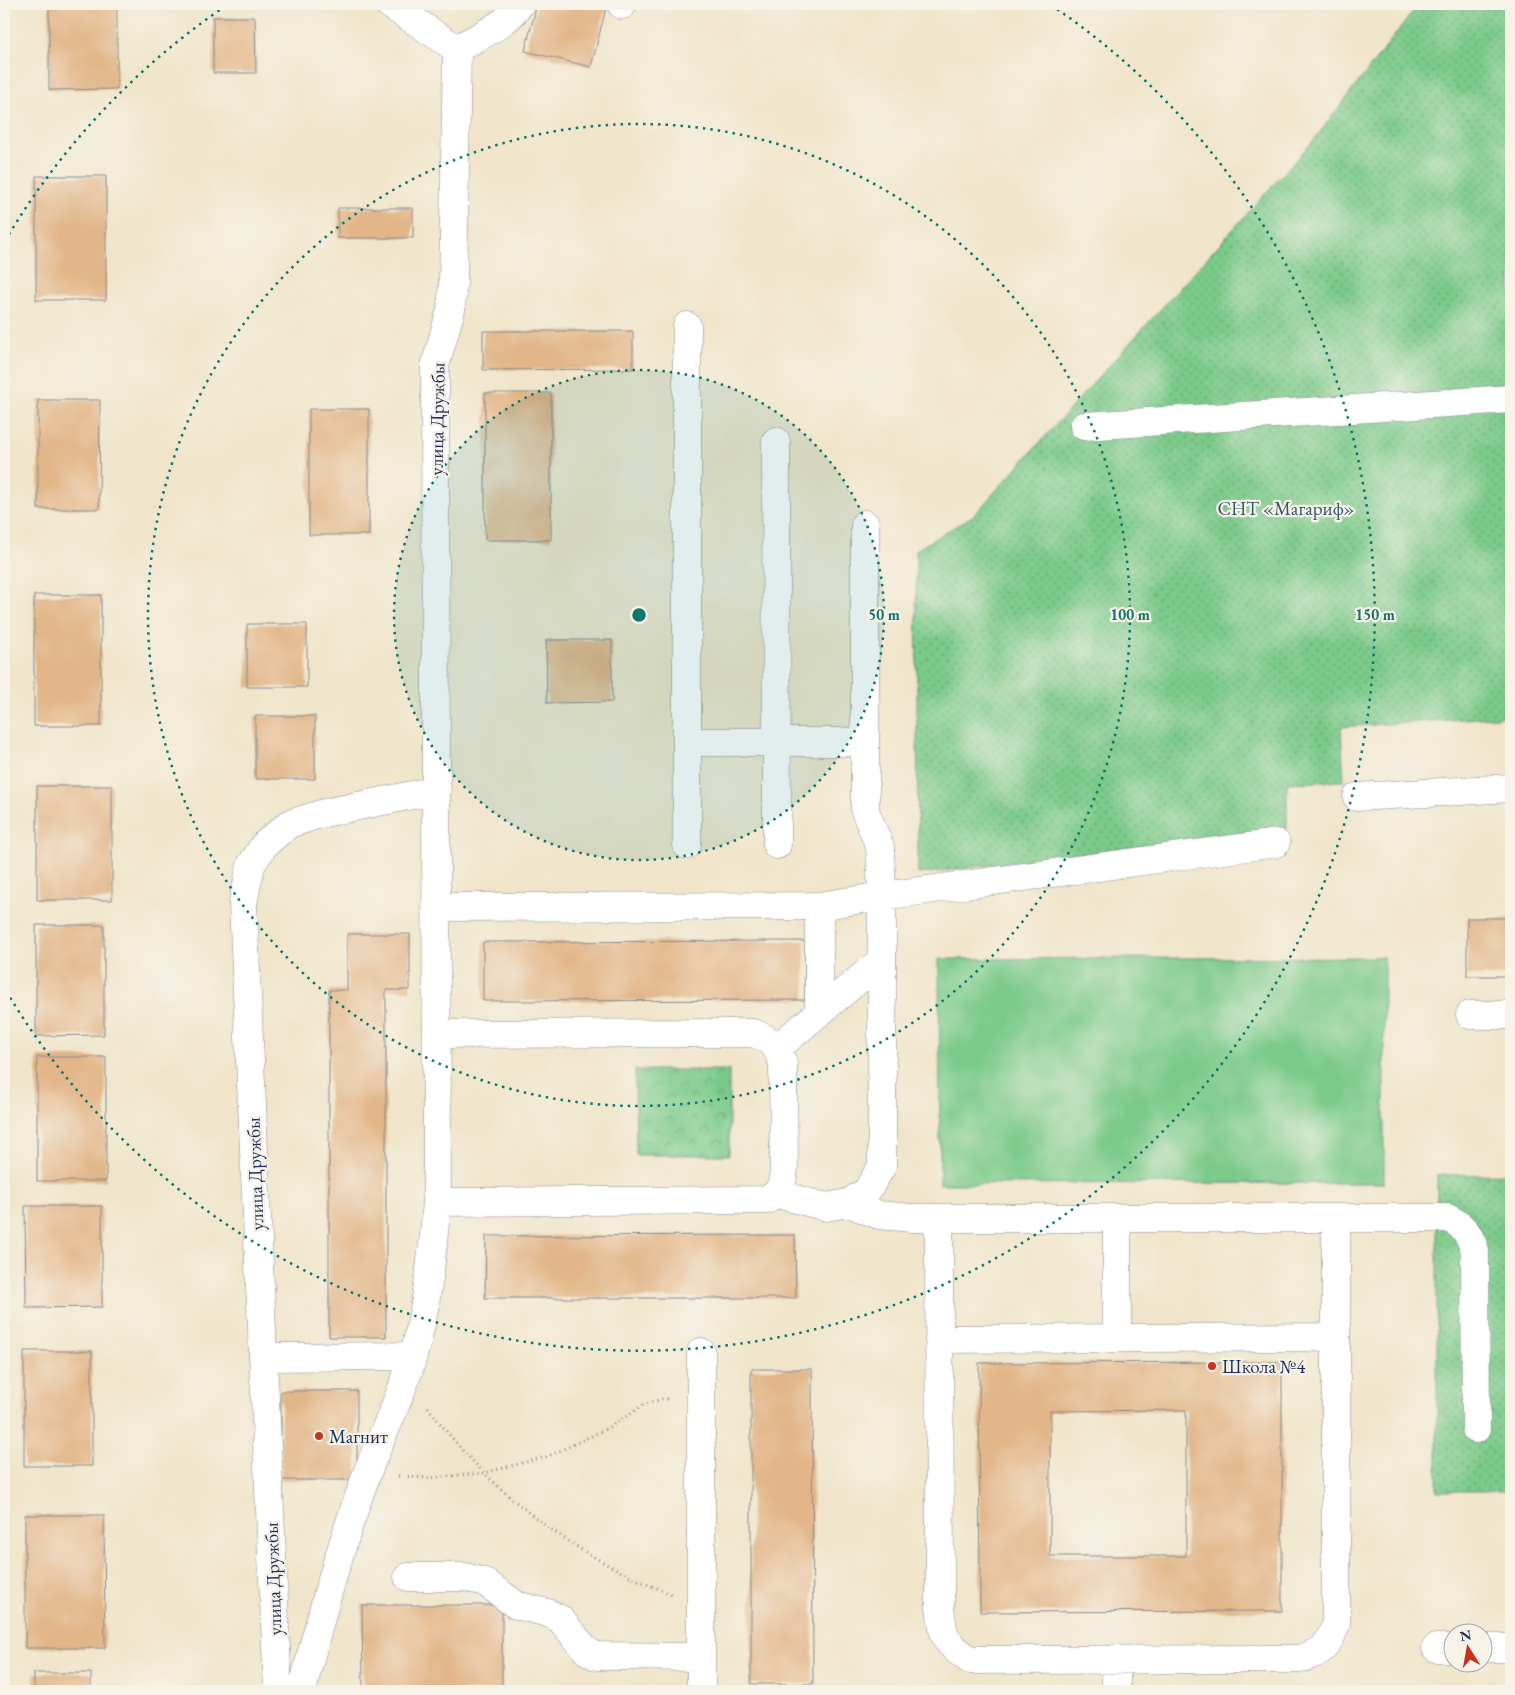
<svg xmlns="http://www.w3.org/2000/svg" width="1515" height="1695" font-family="'EB Garamond',serif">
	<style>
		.grass { fill: #7bca8a; stroke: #4b7c74 }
		.park { fill: url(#park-crowns); stroke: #4b7c74 }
		.garden { fill: url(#garden-dots); stroke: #4b7c74 }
		.building { fill: #e2b688; fill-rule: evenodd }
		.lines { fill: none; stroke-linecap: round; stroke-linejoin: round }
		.minor-casing { stroke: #868a94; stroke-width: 29 }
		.path { stroke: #868a94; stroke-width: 3; stroke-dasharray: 1 4; stroke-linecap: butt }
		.minor { stroke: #fff; stroke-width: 28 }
		.ring { fill: none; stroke: #0f766e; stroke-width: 2.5; stroke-dasharray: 2.5 5 }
		.poi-dot { fill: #c8321e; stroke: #f7f3e8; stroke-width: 2 }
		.labels { text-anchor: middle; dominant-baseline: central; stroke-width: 4.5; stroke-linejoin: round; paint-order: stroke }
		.street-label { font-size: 19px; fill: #1b2f5e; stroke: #f7f3e8 }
		.park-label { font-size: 19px; fill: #335669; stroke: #f7f3e8 }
		.poi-label { font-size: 19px; fill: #1b2f5e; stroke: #f7f3e8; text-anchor: start }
		.centre { fill: #0f766e; stroke: #f7f3e8; stroke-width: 2.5 }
		.ring-label { font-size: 15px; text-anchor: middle; font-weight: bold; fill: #0f766e; stroke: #f7f3e8; stroke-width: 4.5; stroke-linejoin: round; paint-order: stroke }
	</style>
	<defs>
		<pattern id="park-crowns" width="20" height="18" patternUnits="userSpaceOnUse" patternTransform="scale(1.25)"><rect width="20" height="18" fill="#7bca8a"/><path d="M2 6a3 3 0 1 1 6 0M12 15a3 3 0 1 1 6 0" fill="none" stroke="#64a474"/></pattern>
		<pattern id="garden-dots" width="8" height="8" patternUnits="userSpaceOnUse" patternTransform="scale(1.25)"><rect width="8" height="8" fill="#7bca8a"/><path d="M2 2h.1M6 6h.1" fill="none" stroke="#64a474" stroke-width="1.8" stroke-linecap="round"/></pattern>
	</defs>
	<rect width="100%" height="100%" fill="#f7f3e8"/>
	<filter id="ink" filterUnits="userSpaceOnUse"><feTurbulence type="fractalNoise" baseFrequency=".02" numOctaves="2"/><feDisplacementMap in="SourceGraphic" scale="10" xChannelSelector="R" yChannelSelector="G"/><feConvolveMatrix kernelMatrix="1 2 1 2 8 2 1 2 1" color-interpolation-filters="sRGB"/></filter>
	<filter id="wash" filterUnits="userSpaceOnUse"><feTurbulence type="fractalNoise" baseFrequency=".0096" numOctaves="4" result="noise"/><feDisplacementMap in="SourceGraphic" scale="20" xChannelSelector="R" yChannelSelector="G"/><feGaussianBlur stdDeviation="1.12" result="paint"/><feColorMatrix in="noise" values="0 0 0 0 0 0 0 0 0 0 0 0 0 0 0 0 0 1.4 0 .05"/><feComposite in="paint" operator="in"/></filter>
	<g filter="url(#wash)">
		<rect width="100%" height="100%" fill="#f0e5ca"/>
		<path class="grass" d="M1384,957V1183L940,1184L939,959Z"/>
		<path class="park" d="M635,1070H729V1155H636Z"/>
		<path class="garden" d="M1419,4H1511V716L1341,727L1344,781L1287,783V829L918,874L916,550L974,515L1313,141Z
			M1511,1174V1491H1437V1175Z"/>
		<g id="blocks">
			<path class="building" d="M49,4H117V89L49,90Z
				M537,4H607L591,67L525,51Z
				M213,17H255L256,73H213Z
				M36,176H106V300H36Z
				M338,208H413V238H338Z
				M483,331H633V369L483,370Z
				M485,393H551V540H485Z
				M38,400H100L99,509H38Z
				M309,409H369V535H309Z
				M34,595H101V726H34Z
				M247,624H307V687H247Z
				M546,640H612V702L547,703Z
				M255,716H315V779H255Z
				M37,786H112V900H37Z
				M1467,918H1511V976H1467Z
				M36,925H104V1035L36,1036Z
				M347,934H410V990H386V1337H329V990H347Z
				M805,941V1000L483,1001V942Z
				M37,1057H106V1181H37Z
				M25,1206H102V1307L26,1308Z
				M795,1235L796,1298H485L486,1236Z
				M24,1351H92V1466H24Z
				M1282,1362V1611L980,1612L979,1363ZM1186,1410V1556H1050V1411Z
				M751,1369H812L813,1684H751Z
				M281,1391H357V1480H281Z
				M25,1515H104L105,1648H25Z
				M362,1605H502V1691H363Z
				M34,1673H91V1691H34Z"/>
		</g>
	</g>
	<g filter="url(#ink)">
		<use href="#blocks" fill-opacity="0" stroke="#868a94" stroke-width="1"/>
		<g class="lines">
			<g class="minor-casing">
				<path id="minor" d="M389,4L457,49
					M622,5V4
					M457,49C478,36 507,25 520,4
					M687,326V742H865
					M1084,426L1511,399
					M776,441L777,845
					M865,524V811L880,847L882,896L1276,843
					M687,742V845
					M1357,797L1511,788
					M819,906V1012
					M436,907L819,906L882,896V1166L867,1191L848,1203L826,1207L777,1194
					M1470,1015H1511
					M437,1034L753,1033C772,1040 776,1045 783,1063L784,1168C783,1184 781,1192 767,1200L437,1202
					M777,1048L882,960
					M848,1203L879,1215L912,1218H1336V1624C1327,1648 1324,1652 1299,1659L970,1660C943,1641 944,1639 940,1607L939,1218
					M1117,1218V1338
					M1336,1218H1448C1465,1227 1469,1233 1475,1251L1476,1429
					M939,1339L1336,1337
					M701,1352V1691
					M263,1357L413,1356
					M408,1577H465L485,1582L516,1605L548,1613L560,1619L587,1651L596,1656L701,1657
					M1436,1648H1452
					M1482,1648H1511
					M1116,1659V1691
					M278,1691L243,903L251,865L265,844L289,824L324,813L437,790
					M302,1691C320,1617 341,1544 367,1473C382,1434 402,1396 413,1356C428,1306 432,1254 437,1202L435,366L451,310L453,283L457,49"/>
			</g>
			<path class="path" d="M428,1407C488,1491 575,1557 671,1594
				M398,1476L427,1478L484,1473L549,1456L608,1428L645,1404L662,1399H670"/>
			<use href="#minor" class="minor"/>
		</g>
	</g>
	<circle cx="639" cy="615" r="245" fill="#0f766e" fill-opacity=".12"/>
	<g class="ring">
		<circle cx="639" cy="615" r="245"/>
		<circle cx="639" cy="615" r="491"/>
		<path d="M5 241A736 736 0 0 1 227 5M1051 5A736 736 0 1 1 5 989"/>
	</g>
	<g class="poi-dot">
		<circle cx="1212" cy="1366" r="5"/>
		<circle cx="319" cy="1436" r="5"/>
	</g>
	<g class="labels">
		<g class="street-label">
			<text transform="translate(437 419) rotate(-89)">улица Дружбы</text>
			<text transform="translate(255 1174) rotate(-92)">улица Дружбы</text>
			<text transform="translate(273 1579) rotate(-92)">улица Дружбы</text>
		</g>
		<g class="park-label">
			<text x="1286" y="508">СНТ «Магариф»</text>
		</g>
		<g class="poi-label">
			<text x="1222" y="1366">Школа №4</text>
			<text x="329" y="1436">Магнит</text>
		</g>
	</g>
	<circle cx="639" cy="615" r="8" class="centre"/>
	<g class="ring-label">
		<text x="884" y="620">50 m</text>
		<text x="1130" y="620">100 m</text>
		<text x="1375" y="620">150 m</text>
	</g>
	<rect width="1515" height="1695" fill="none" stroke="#f7f3e8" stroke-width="20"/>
	<g transform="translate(1468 1648) rotate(349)"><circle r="24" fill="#f7f3e8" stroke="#9fa5b1"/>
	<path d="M0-4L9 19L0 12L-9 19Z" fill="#c8321e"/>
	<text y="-8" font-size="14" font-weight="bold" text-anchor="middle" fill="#1b2f5e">N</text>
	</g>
</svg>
